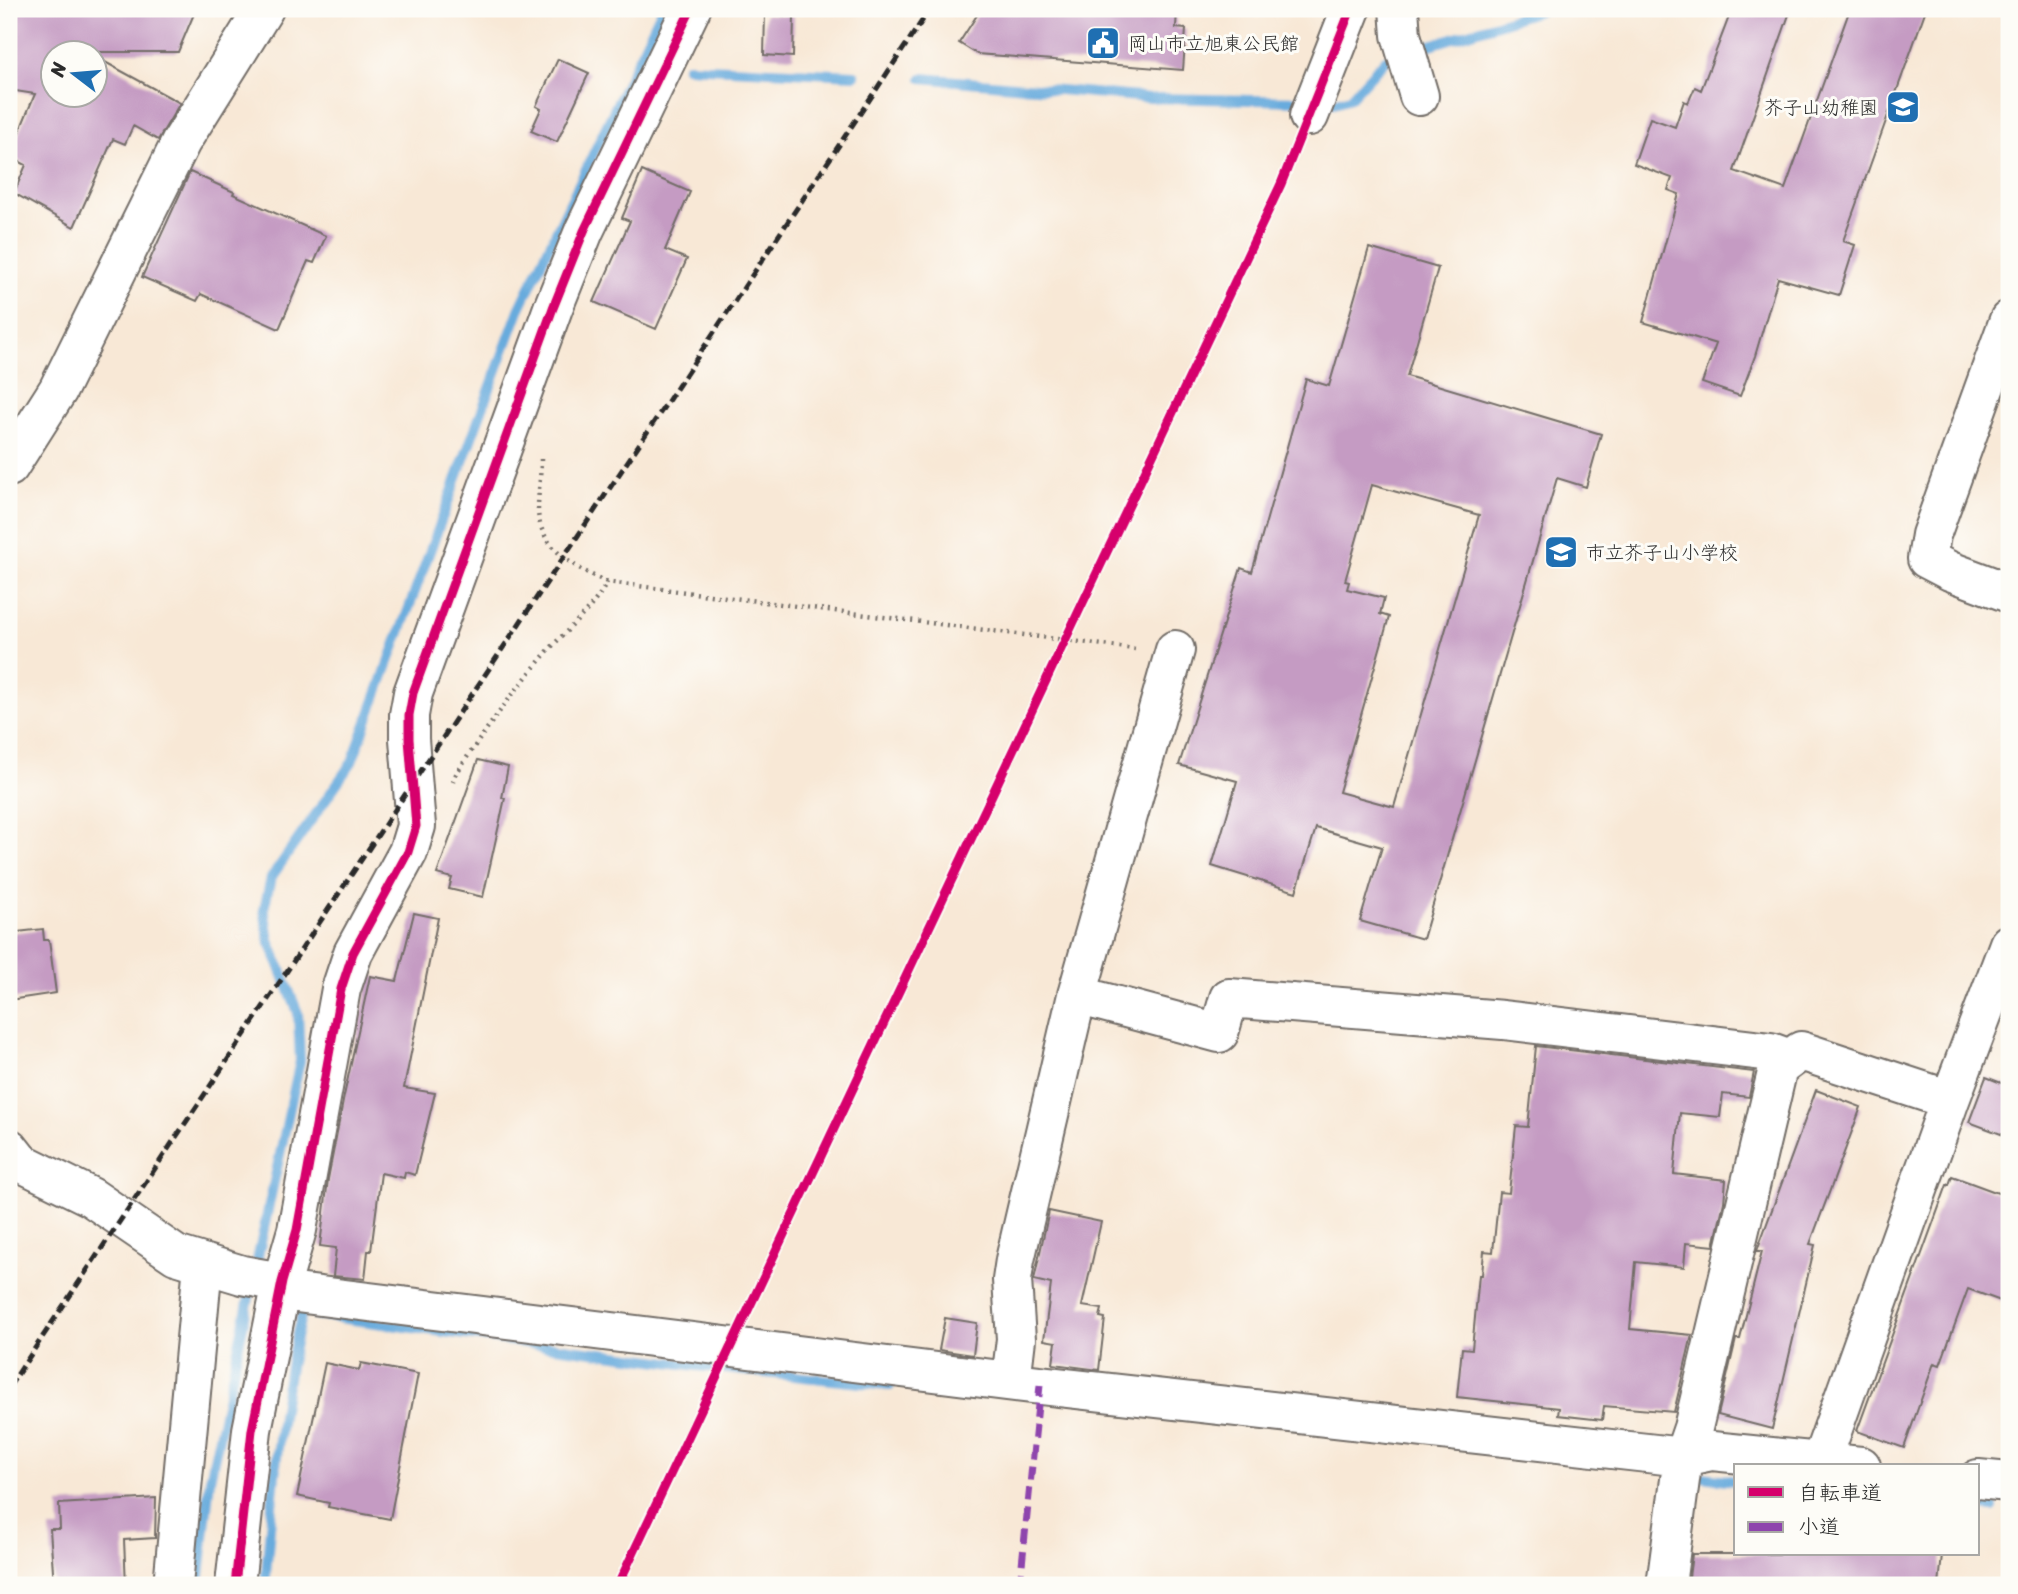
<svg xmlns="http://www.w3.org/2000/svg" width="2018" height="1594" font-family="Sriracha,'Klee One',sans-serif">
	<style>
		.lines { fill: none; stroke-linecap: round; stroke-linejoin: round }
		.stream { stroke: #68abdd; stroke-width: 10 }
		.building { fill: #c59bc3; fill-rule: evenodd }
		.street-casing { stroke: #736d67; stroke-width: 42 }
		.path { stroke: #736d67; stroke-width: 4.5; stroke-dasharray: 2 5; stroke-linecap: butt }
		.street { stroke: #fff; stroke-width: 38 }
		.rail { stroke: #2b2b2b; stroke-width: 5; stroke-dasharray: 10 5; stroke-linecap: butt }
		.quiet { stroke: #8e44ad; stroke-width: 7; stroke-dasharray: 14 7; stroke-linecap: butt }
		.cycleway-casing { stroke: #fdfcf7; stroke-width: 13 }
		.cycleway { stroke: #d6006c; stroke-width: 9 }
		.labels { text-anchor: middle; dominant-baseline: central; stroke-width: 6; stroke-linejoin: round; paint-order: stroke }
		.poi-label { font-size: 19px; fill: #2b2b2b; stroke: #fdfcf7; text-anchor: start }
	</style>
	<rect width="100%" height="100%" fill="#fdfcf7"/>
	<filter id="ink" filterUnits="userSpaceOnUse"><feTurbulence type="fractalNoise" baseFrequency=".0143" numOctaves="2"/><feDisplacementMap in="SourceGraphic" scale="14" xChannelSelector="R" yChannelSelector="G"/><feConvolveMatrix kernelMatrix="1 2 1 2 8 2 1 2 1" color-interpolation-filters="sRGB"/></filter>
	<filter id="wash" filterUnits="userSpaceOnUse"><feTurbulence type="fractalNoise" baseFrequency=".00686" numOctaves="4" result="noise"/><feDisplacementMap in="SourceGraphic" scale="28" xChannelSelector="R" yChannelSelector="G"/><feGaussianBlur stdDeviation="1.57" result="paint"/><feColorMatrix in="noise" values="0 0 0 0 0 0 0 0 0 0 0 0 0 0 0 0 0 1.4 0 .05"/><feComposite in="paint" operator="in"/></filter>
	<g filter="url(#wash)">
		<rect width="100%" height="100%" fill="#f8e8d6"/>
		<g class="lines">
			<path class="stream" d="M687,67L855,75
				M922,78L1150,98L1307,101
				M1323,102L1334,103L1350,98L1386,59L1545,9
				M316,1315L698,1366L890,1386
				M1685,1475L1736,1481
				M1978,1506L1993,1507
				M199,1585L210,1479L300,1061L298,1013L269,940L264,909L271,878L352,762L519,310L662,9
				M265,1585C273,1495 279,1401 302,1313"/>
		</g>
		<g id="blocks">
			<path class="building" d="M9,9H196L178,52H52V94H94V56L180,103L158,140L133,126L125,144L113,139L74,227L14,193L26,165L9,156L35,94L9,90Z
				M981,9H1177L1176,28L1186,29L1183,70L977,54L959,43Z
				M1732,9H1791L1734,171L1785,189L1850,9H1926L1843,241L1855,245L1839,295L1778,278L1755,356L1740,396L1702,383L1716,344L1643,322L1679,194L1668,190L1672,178L1634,164L1650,118L1675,127L1684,101L1688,103L1695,87L1701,90Z
				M765,14L794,16L793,57L764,55Z
				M558,59L589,73L557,142L531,131L541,109L536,106Z
				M642,171L690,192L665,250L687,259L656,329L594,302L630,221L622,218Z
				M190,172L234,192L233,194L326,236L314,263L308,261L279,329L201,294L197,301L142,277Z
				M1369,248L1438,268L1407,376L1601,434L1586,487L1557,478L1423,939L1360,921L1382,847L1316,828L1296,892L1212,866L1237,781L1179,765L1241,568L1252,572L1306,379L1329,386ZM1372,485L1479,515L1394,807L1339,792L1389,617L1380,614L1384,598L1347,589L1349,582L1345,581Z
				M478,760L508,767L502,798H505L483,897L449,889L452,878L437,874Z
				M414,913L438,918L404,1088L435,1093L415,1175L405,1172L404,1178L381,1173L371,1251H368L365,1279L333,1276L336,1248L320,1246L328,1179L344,1096L370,976L397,981Z
				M43,929L44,940H49L56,993L9,1000V933Z
				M1536,1046L1754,1072L1749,1097L1723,1094L1720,1117L1680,1113L1674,1174L1726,1180L1724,1202L1714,1246L1686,1243L1684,1267L1636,1262L1630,1329L1692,1335L1674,1412L1604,1406L1602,1420L1558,1415L1559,1408L1457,1397L1462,1348L1472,1349L1479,1275H1482L1484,1251L1493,1252L1499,1192L1509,1193L1516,1126L1528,1127Z
				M1986,1077L2009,1086V1137L1969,1122Z
				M1816,1090L1861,1107L1810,1244L1815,1245L1772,1429L1718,1415L1736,1339H1740L1762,1251H1757L1759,1245Z
				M1952,1176L2009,1197V1304L1968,1289L1940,1365L1934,1363L1904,1448L1857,1431L1947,1185H1949Z
				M1049,1211L1101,1222L1082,1306L1102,1309L1100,1317L1105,1318L1099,1370L1053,1364L1056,1342L1044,1340L1051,1284L1034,1280Z
				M945,1318L977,1323L973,1355L939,1350Z
				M325,1363L359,1370L361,1363L418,1374L390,1519L328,1507L329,1503L297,1496Z
				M156,1498L155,1538L124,1540L126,1585H54L50,1529H60L59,1504Z
				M1692,1554H1942L1939,1585H1767L1689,1577Z"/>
		</g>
	</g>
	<g filter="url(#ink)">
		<use href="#blocks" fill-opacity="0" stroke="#736d67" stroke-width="2"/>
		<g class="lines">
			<g class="street-casing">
				<path id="street" d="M1399,9L1401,35L1419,96
					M1309,116L1351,9
					M2009,320L1931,535L1927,559L1950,571L2009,593
					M9,467L58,390L181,142L264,9
					M1077,995L1219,1033L1229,998L1503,1020L1771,1052L1790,1059
					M9,1148L20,1162L91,1197L176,1255L242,1275L282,1282
					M280,1291L1040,1385L1683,1457L1712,1451L1861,1466
					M1011,1381L1016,1339L1012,1280L1015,1260L1077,995L1175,650
					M1821,1462L1950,1100L2009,944
					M1978,1479L2009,1482
					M173,1585L203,1264
					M235,1585L252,1430L282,1282L297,1230L341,989L353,953L408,852L416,826L409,739V715L413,693L553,308L584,231L691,9
					M1666,1585L1683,1457L1693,1428L1778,1068L1801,1051L1950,1100"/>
			</g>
			<path class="path" d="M541,459C541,476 538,492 538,509C538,547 576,569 607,582
				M453,782L456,774C484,731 514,691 547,652C565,631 596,606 607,582L1135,649"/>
			<use href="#street" class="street"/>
			<path class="rail" d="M9,1387L930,9"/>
			<path class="quiet" d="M1020,1585L1040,1385"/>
			<g class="cycleway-casing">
				<path id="cycleway" d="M235,1585L252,1430L282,1282L297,1230L341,989L353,953L408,852L416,826L409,739V715L413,693L553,308L584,231L691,9
					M618,1585L1281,184L1351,9"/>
			</g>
			<use href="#cycleway" class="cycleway"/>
		</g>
	</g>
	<defs>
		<g id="civic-square" transform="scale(1.75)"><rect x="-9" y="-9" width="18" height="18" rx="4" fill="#1f6fb2" stroke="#fdfcf7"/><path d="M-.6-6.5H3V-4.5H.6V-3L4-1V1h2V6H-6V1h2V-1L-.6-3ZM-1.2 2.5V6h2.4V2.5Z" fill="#fff"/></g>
		<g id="school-square" transform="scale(1.75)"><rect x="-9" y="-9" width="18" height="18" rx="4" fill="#1f6fb2" stroke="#fdfcf7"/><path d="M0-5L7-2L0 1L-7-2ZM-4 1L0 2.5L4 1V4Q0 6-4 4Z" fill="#fff"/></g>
	</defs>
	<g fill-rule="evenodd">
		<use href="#civic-square" x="1103" y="43"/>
		<use href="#school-square" x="1903" y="107"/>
		<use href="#school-square" x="1561" y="552"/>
	</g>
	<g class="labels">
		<g class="poi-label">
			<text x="1128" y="43">岡山市立旭東公民館</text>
			<text x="1878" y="107" text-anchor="end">芥子山幼稚園</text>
			<text x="1586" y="552">市立芥子山小学校</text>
		</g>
	</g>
	<rect width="2018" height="1594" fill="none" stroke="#fdfcf7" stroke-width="35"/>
	<rect x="1734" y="1464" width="245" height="91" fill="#fdfcf7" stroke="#a9a8a5" stroke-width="2"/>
	<rect x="1748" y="1487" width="35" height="10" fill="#d6006c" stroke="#a9a8a5" stroke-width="2"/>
	<text x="1798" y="1500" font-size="21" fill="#2b2b2b">自転車道</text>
	<rect x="1748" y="1522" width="35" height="10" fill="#8e44ad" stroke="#a9a8a5" stroke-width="2"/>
	<text x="1798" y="1534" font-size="21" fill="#2b2b2b">小道</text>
	<g transform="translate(74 74) rotate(286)"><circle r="33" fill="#fdfcf7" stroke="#a9a8a5" stroke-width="2"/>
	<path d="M0-5L12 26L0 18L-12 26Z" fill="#1f6fb2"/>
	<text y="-10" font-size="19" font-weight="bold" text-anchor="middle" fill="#2b2b2b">N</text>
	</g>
</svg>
